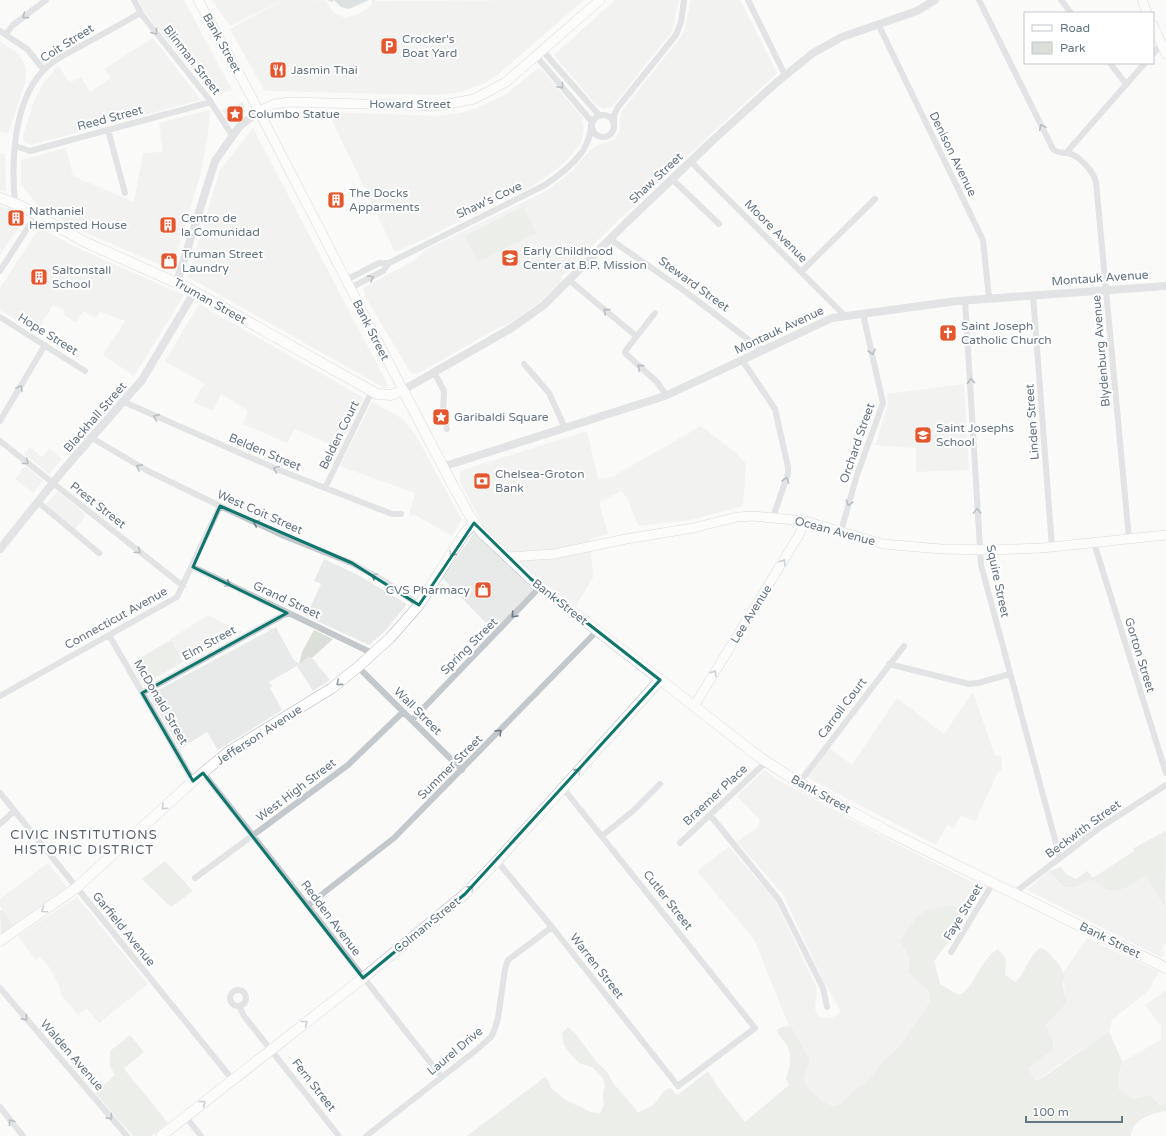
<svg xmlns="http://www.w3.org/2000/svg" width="1166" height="1136" font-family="'Varela Round',sans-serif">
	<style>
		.built { fill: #e8e9e9 }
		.green { fill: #dadfd7 }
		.water { fill: #bbc7cb }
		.pier { fill: #fafaf8 }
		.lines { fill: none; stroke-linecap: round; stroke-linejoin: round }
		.secondary-casing { stroke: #b3babf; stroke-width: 10 }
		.primary-casing { stroke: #b5babe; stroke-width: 11 }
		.minor { stroke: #c3c8cc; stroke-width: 6 }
		.tertiary { stroke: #c3c8cc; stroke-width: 8 }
		.secondary { stroke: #fff; stroke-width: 9 }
		.primary { stroke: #fff; stroke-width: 10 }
		.oneway { stroke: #6a7a87 }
		.oneway2 { stroke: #939fa8 }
		.marked { fill: none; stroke: #0f766e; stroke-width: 3; stroke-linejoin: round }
		.labels { text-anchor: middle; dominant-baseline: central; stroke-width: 4; stroke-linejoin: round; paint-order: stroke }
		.poi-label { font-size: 12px; fill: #657683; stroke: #fff; text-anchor: start }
		.street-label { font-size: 12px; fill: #657683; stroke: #fff }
		.neighbourhood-label { font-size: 13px; letter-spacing: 1px; fill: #57646e; stroke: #fff }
	</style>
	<rect width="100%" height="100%" fill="#fafaf8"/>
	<path class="built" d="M139,0H184L232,90L213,96L143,10Z
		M212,0H282L230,26Z
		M283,0L372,1L584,0L496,76L485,83L461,92L437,95L269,91L264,90L230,29Z
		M615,0H679L672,31L612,107L604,109L597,106L554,55Z
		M691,0H740L777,73L613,225L561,277L563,281L544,299L504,327L503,325L417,374L411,373L370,305L364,292V287L413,261L427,249L546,191L573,170L589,151L596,146L615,139L620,131V118L622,111L681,37L685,29Z
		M153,38L201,100L31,145L25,142L23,136L34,101L43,84L58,65L66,78L71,82L81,77L90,92L111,78L104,69Z
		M0,41L19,54L26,68L25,83L8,134L0,131Z
		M538,68L541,69L581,116L584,131L580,145L562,165L530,188L502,199L423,240L395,252L328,112L437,116L461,113L479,107L505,95Z
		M209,110L210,119L202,169L172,270L89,234L39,207L21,184V160L66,148L73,176L134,202L143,153L163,152L159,123Z
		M253,128L388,385L386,389L188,277L220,170Z
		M0,153L5,154L6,192L0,190Z
		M0,206L19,212L24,219L0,255Z
		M39,228L82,250L184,295L134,376L103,355L125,321L100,312L96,318L83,311L76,323L63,314L65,311L53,305L36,333L0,310V288Z
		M199,304L364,398L339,448L294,429L287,443L243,424L248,411L221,394L213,411L193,402L204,384L165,361Z
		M964,384L969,470L916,472V448L875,445L888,404L887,394Z
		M372,402L403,419L416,436L462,520L452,536L415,515L409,516L415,493L340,466Z
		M701,426L735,452L746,464L743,506L691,520L638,526L627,498L622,491L599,502L608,534L590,539L593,577L576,606L554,588L532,591L494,631L442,578L482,522L460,482V471L587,431L598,479L612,477Z
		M30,447L42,457L49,448L62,459L49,474L24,454Z
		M25,466L43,481L33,493L15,479Z
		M57,491L86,515L75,529L46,505Z
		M324,559L360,576L407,604L384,632L369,645L306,616L321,584L314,581Z
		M208,615L242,632L184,663L170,639Z
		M276,627L293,659L299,664L309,657L312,658L330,680L313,691L297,666L269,682L272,686L270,688L282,710L218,750L207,732L180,749L149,695Z
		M973,692L995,756L1001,755L1002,769L998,772L975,822L961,815L954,828L947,825L936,845L806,777L829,748L852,765L897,698L944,734Z
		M765,770L775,778L887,839L984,888L965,914L954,906L946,905L935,910L923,912L900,938V944L906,950L909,958L907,968L911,976L919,980L925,987L931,998L930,1002L899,1047L884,1060L865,1084L853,1091L840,1105L837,1106L822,1101L805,1085L804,1080L809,1063V1059L789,1026L754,939L697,871L729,847L774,899L817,988L815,1010L818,1015L822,1018H832L841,1012L823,980L783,894L737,842L758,827L760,820L737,796Z
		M48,863L67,887L13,925L0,905V899Z
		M1049,871L1064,887H1076L1092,878L1123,889L1146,876L1166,907V943L1161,951L1165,952L1162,958L1027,890Z
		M77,897L148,984L99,1023L87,1009L78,1015L61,995L60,988L49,967L40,957L36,960L18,936Z
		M1087,938L1159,972L1148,991L1112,1020L1109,1031L1035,1081L1028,1068L1054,1047L1053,1041L1046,1025L1059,1011L1065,994L1063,973Z
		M1166,990V1104L1161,1106L1146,1096L1134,1099L1121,1091L1117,1084L1122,1062L1161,1040V1026L1145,1005Z"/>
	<path class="green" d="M243,102L245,112L237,122L229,121L222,110Z
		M523,207L536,233L478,262L465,236Z
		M314,630L333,639L312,658L309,657L299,664L302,652Z
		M171,640L183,662L143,685L131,663Z
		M1166,831L1165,907L1146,876C1132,884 1120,895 1104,888C1099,885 1096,881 1091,879L1076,887H1064L1049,871L1061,867L1067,875L1076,879L1087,871L1093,878L1134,851V848Z
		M165,861L193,891L171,907L142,879Z
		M946,905L954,906L965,914L960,927L934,961L940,984L957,994H962C977,981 981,959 998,949L1006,959L1005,975L1015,982C1025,975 1029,955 1040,948L1046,950L1060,966L1064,975L1063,986L1066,1003L1046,1025L1053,1041V1049L1028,1068L1035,1081L1045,1076L1109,1031L1122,1062L1118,1078V1088L1134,1099L1150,1095L1160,1106L1166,1104V1111C1152,1113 1132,1119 1131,1136H467L545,1077L548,1080L551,1088L565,1100L591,1112L600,1113L604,1105L603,1094L605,1086L603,1078L592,1067L579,1063L569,1052L564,1045L562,1033L568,1027L575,1033L595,1060L608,1073L613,1083L638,1112C641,1111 649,1108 653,1105C660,1100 660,1090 671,1088L676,1095L679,1094L707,1072L709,1073L717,1086L745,1122L789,1085L786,1078C790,1069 792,1057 788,1047C785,1041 779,1037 777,1031C779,1027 787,1025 791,1027L809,1059V1063L804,1080L805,1085L822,1101L834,1106L840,1105L853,1091L865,1084L884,1060L899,1047L930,1002C933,987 915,982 908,972L909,958L906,950L899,942C901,937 917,916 922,913C926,909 939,908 946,905Z
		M3,910L13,925L1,934L0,911Z
		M130,1035L144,1052L125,1067V1070L168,1123L151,1136H133L95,1093L115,1075L110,1066V1051Z"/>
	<path class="water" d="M327,0H375L354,15Z"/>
	<path class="pier" d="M325,0L332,2L334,0L341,7L349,9L369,0H375L372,1L373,3L367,9L356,15L345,18L334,13Z"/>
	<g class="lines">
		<g class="secondary-casing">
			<path id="secondary" d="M198,0L250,94L403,390
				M1142,0L1147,13
				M1153,25L1166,54
				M259,111L274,104L290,102L438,106L474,99L506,82L600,0
				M507,557L554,554L626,539L693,528L737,517L753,516L805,521L883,544L941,549L992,550L1042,548L1166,535
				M694,706L799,535L805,521"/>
		</g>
		<g class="primary-casing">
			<path id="primary" d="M0,198L21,206L85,242L188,288L377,394L391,395L403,390L451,482L470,516L481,532L531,579L758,756L799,783L887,831L1166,968
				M0,941L76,888L193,781L228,752L332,688L358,667L390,638L419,605L464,534L474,523
				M161,1136L363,978L465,894L497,861L660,680"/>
		</g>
		<path class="minor" d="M134,0L142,15L208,98L232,135
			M748,0L785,75
			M979,0L1053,149C1059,155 1064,151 1071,154C1081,158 1093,171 1096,182L1129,539
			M1061,0L1071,13
			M878,24L983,240L989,298
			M0,31L27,49L44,70
			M6,34L13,25L46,0
			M542,50L599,115
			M1153,54L1162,44
			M536,56L592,122
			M1110,63L1126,84
			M592 126a11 11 0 1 1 22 0a11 11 0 1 1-22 0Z
			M614,123V115L618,107L676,35L681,22L684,0
			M108,130L125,193
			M15,146L30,151L211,102
			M1066,153L1145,63
			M691,162L845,316
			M672,179L719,224
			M15,204C11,162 13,96 48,66C57,58 69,53 79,47C99,36 120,25 140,13
			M610,239L686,292L762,350
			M0,271L36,215
			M802,271L875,199
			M346,280L379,263H389L545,185C565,171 591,152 591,125
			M569,280L636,336
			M350,288L383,271L389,263
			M1033,295L1052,547
			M965,300L981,565L1060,858
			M655,313L626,350L625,353L657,382L666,395
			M0,317L85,371
			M742,360L775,409L788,467V474L773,517
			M524,364L549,393L565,428
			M434,372L444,391L443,413L447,429
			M124,402L279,470L392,514H401
			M0,421L45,345
			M92,438L148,471L220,506L284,536L352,563L386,582L419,605
			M0,441L183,586
			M325,488L372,391
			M38,502L99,553
			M841,531L857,475L883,403L863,314
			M1094,543L1166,773
			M193,567L372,653
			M109,635L193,781
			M889,664L969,684L978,683L1010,674
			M358,667L462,770
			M142,693L287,613
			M0,696L177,597L220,506
			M412,720L540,587
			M203,773C284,873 361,976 442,1077
			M799,783L904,646
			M0,793L232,1079
			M710,815L779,900L823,988L827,1007
			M0,824L14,811
			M603,835L633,811L660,784
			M680,843L766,762
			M497,861L552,927L678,1086L755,1028L563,788
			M195,878L348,765L403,712
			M1014,893L1098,829L1166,785
			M307,906L394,838L597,631
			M951,952L993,883
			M0,988L127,1136
			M230 998a8 8 0 1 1 16 0a8 8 0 1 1-16 0Z
			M239,1006L244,1016L339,1136
			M0,1107L23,1136
			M186,1117L201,1136
			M366,1136L474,1052L491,1037L494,1031L498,1018L505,969L508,960L552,927"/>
		<path class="tertiary" d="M177,282L215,161L239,127L259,111
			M403,390L510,329L544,305L626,223L711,142L776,83L813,53L842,37L917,11L935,0
			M442,467L665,396L832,318L957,301L1166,286
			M0,549L65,468L142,380L195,291"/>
		<use href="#secondary" class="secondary"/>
		<use href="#primary" class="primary"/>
	</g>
	<defs><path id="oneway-chevron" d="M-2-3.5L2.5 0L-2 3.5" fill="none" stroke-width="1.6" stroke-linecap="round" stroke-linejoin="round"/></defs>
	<g class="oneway">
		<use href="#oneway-chevron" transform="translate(25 16) rotate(143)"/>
		<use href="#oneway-chevron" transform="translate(155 32) rotate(51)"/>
		<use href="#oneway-chevron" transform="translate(561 86) rotate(49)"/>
		<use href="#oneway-chevron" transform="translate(1042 127) rotate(-116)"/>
		<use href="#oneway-chevron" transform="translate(371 278) rotate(-27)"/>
		<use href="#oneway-chevron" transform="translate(606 311) rotate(-140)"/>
		<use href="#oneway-chevron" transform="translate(872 352) rotate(77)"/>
		<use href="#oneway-chevron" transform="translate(640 367) rotate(-140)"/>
		<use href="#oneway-chevron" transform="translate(971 381) rotate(-94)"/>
		<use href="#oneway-chevron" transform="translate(20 388) rotate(-59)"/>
		<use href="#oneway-chevron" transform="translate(156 417) rotate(-156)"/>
		<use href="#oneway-chevron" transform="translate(26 462) rotate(38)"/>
		<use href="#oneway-chevron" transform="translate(139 467) rotate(-152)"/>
		<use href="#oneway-chevron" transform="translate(276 469) rotate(-157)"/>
		<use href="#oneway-chevron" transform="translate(786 480) rotate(-71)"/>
		<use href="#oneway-chevron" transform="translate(849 503) rotate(107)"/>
		<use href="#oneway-chevron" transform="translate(977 511) rotate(-92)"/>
		<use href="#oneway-chevron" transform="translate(256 523) rotate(-155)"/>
		<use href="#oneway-chevron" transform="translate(138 551) rotate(38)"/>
		<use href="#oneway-chevron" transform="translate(374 576) rotate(-150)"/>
		<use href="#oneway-chevron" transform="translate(228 584) rotate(25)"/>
		<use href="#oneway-chevron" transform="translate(514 615) rotate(133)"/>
		<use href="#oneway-chevron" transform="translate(499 732) rotate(-46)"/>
		<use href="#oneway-chevron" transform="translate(25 1018) rotate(49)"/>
		<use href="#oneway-chevron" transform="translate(110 1117) rotate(49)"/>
		<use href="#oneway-chevron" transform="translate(11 1122) rotate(-128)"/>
	</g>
	<g class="oneway2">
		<use href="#oneway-chevron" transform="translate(452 554) rotate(122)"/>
		<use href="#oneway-chevron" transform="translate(783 562) rotate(-58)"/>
		<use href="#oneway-chevron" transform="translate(714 673) rotate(-58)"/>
		<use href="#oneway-chevron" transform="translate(339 683) rotate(139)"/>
		<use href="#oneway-chevron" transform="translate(578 771) rotate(-48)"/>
		<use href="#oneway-chevron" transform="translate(164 807) rotate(138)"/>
		<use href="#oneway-chevron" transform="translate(471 888) rotate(-45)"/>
		<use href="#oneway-chevron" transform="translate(44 910) rotate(145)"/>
		<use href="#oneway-chevron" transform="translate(305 1023) rotate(-38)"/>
		<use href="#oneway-chevron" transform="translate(203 1103) rotate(-39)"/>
	</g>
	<path d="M0 0H1166V1136H0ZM220,506L352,563L419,605L474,523L531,579L660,680L465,894L363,978L203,773L193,781L142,693L287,613L193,567Z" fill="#fafaf8" fill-opacity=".55" fill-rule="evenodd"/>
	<path class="marked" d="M220,506L352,563L419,605L474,523L531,579L660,680L465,894L363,978L203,773L193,781L142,693L287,613L193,567Z"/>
	<defs>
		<g id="parking-square" transform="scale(0.9)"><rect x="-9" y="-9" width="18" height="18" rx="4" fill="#e4572e" stroke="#fff"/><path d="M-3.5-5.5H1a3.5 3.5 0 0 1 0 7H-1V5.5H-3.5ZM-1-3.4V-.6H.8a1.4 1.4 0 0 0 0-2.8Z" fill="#fff"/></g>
		<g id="restaurant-square" transform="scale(0.9)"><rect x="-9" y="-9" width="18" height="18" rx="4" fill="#e4572e" stroke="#fff"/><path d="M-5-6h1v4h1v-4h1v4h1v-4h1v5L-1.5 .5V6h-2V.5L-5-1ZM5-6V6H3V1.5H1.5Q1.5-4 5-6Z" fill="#fff"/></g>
		<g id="sight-square" transform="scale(0.9)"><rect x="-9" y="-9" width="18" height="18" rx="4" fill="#e4572e" stroke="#fff"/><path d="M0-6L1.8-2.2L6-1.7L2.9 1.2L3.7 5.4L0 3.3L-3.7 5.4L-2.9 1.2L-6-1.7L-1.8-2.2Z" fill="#fff"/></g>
		<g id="building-square" transform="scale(0.9)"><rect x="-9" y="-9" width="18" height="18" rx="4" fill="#e4572e" stroke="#fff"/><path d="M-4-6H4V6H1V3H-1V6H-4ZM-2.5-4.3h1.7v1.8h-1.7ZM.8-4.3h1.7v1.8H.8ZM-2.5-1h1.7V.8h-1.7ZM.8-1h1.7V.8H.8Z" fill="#fff"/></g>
		<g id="school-square" transform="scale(0.9)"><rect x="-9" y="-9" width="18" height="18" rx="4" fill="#e4572e" stroke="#fff"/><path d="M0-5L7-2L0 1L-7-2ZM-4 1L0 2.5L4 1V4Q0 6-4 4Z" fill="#fff"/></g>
		<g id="shop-square" transform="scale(0.9)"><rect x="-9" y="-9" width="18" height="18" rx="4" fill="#e4572e" stroke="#fff"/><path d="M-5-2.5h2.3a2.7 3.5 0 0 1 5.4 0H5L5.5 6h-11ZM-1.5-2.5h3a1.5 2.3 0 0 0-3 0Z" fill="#fff"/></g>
		<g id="church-square" transform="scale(0.9)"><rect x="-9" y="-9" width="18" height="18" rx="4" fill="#e4572e" stroke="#fff"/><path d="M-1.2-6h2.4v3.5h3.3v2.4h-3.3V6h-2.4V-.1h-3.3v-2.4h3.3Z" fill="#fff"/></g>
		<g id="bank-square" transform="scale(0.9)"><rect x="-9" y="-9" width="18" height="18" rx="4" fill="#e4572e" stroke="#fff"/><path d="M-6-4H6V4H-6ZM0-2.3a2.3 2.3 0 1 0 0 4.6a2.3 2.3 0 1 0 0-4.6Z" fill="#fff"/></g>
	</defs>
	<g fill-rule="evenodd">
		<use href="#parking-square" x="389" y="46"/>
		<use href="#restaurant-square" x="278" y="70"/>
		<use href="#sight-square" x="235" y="114"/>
		<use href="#building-square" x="336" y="200"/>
		<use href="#building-square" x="16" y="218"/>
		<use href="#building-square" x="168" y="225"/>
		<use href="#school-square" x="510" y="258"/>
		<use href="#shop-square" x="169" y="261"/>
		<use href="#building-square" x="39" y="277"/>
		<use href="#church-square" x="948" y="333"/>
		<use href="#sight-square" x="441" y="417"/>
		<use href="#school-square" x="923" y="435"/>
		<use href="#bank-square" x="482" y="481"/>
		<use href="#shop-square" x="483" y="590"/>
	</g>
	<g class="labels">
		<g class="poi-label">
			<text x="402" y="39">Crocker's<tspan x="402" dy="14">Boat Yard</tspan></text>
			<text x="291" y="70">Jasmin Thai</text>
			<text x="248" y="114">Columbo Statue</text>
			<text x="349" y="193">The Docks<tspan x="349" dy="14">Apparments</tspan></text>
			<text x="29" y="211">Nathaniel<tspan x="29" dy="14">Hempsted House</tspan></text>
			<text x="181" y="218">Centro de<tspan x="181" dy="14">la Comunidad</tspan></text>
			<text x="523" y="251">Early Childhood<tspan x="523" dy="14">Center at B.P. Mission</tspan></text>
			<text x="182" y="254">Truman Street<tspan x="182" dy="14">Laundry</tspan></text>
			<text x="52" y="270">Saltonstall<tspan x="52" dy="14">School</tspan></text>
			<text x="961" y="326">Saint Joseph<tspan x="961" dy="14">Catholic Church</tspan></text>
			<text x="454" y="417">Garibaldi Square</text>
			<text x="936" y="428">Saint Josephs<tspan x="936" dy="14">School</tspan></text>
			<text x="495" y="474">Chelsea-Groton<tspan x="495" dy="14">Bank</tspan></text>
			<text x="470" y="590" text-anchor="end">CVS Pharmacy</text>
		</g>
		<g class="street-label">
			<text transform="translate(67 43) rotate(-32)">Coit Street</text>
			<text transform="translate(222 43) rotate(61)">Bank Street</text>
			<text transform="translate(192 60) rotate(52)">Blinman Street</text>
			<text x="410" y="104">Howard Street</text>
			<text transform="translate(110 118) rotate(-15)">Reed Street</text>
			<text transform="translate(953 154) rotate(64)">Denison Avenue</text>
			<text transform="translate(656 178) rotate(-43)">Shaw Street</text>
			<text transform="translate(489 200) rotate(-25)">Shaw's Cove</text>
			<text transform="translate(776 231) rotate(45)">Moore Avenue</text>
			<text transform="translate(1100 278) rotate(-4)">Montauk Avenue</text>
			<text transform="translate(694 284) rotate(36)">Steward Street</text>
			<text transform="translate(210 301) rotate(29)">Truman Street</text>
			<text transform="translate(371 330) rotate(63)">Bank Street</text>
			<text transform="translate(779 330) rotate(-25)">Montauk Avenue</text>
			<text transform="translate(48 334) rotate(32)">Hope Street</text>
			<text transform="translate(1101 351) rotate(-95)">Blydenburg Avenue</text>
			<text transform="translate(95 417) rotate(-49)">Blackhall Street</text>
			<text transform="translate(1032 422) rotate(-94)">Linden Street</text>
			<text transform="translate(339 435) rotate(-64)">Belden Court</text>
			<text transform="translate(857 443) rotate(-71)">Orchard Street</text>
			<text transform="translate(265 452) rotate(23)">Belden Street</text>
			<text transform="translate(98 505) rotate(38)">Prest Street</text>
			<text transform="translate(260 512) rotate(24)">West Coit Street</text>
			<text transform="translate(835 531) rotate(15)">Ocean Avenue</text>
			<text transform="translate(998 581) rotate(78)">Squire Street</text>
			<text transform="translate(287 600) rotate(25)">Grand Street</text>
			<text transform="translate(560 602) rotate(38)">Bank Street</text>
			<text transform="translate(751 614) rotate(-58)">Lee Avenue</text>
			<text transform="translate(116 618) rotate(-29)">Connecticut Avenue</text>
			<text transform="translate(209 643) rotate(-29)">Elm Street</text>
			<text transform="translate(469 646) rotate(-45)">Spring Street</text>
			<text transform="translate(1140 655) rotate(73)">Gorton Street</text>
			<text transform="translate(161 702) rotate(60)">McDonald Street</text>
			<text transform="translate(842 708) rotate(-53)">Carroll Court</text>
			<text transform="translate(418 711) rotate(45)">Wall Street</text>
			<text transform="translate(259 735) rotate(-33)">Jefferson Avenue</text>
			<text transform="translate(450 767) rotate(-45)">Summer Street</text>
			<text transform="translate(296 790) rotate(-37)">West High Street</text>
			<text transform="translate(821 794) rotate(29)">Bank Street</text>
			<text transform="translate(715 795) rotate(-43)">Braemer Place</text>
			<text transform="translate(1083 829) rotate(-36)">Beckwith Street</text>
			<text transform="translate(668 900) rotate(52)">Cutler Street</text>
			<text transform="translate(963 912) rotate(-59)">Faye Street</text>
			<text transform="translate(331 918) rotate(53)">Redden Avenue</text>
			<text transform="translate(427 925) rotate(-39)">Colman Street</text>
			<text transform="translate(124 929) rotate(51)">Garfield Avenue</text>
			<text transform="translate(1110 940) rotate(26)">Bank Street</text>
			<text transform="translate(597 966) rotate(52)">Warren Street</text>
			<text transform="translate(455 1051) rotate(-40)">Laurel Drive</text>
			<text transform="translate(72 1055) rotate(49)">Walden Avenue</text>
			<text transform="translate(314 1085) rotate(52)">Fern Street</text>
		</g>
		<g class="neighbourhood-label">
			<text x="84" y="835">CIVIC INSTITUTIONS<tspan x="84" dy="15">HISTORIC DISTRICT</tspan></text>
		</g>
	</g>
	<rect x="1024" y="12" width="130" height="52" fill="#ffffff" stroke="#c1c8cd"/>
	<rect x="1032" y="25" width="20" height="6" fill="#ffffff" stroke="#c1c8cd"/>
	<text x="1060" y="32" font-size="12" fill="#657683">Road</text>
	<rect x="1032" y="42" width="20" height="12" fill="#dadfd7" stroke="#c1c8cd"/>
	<text x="1060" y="52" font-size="12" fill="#657683">Park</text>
	<path d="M1026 1116v6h96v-6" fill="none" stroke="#657683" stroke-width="2"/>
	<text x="1032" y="1116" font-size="12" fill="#657683" stroke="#ffffff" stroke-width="3" paint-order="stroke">100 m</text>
</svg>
